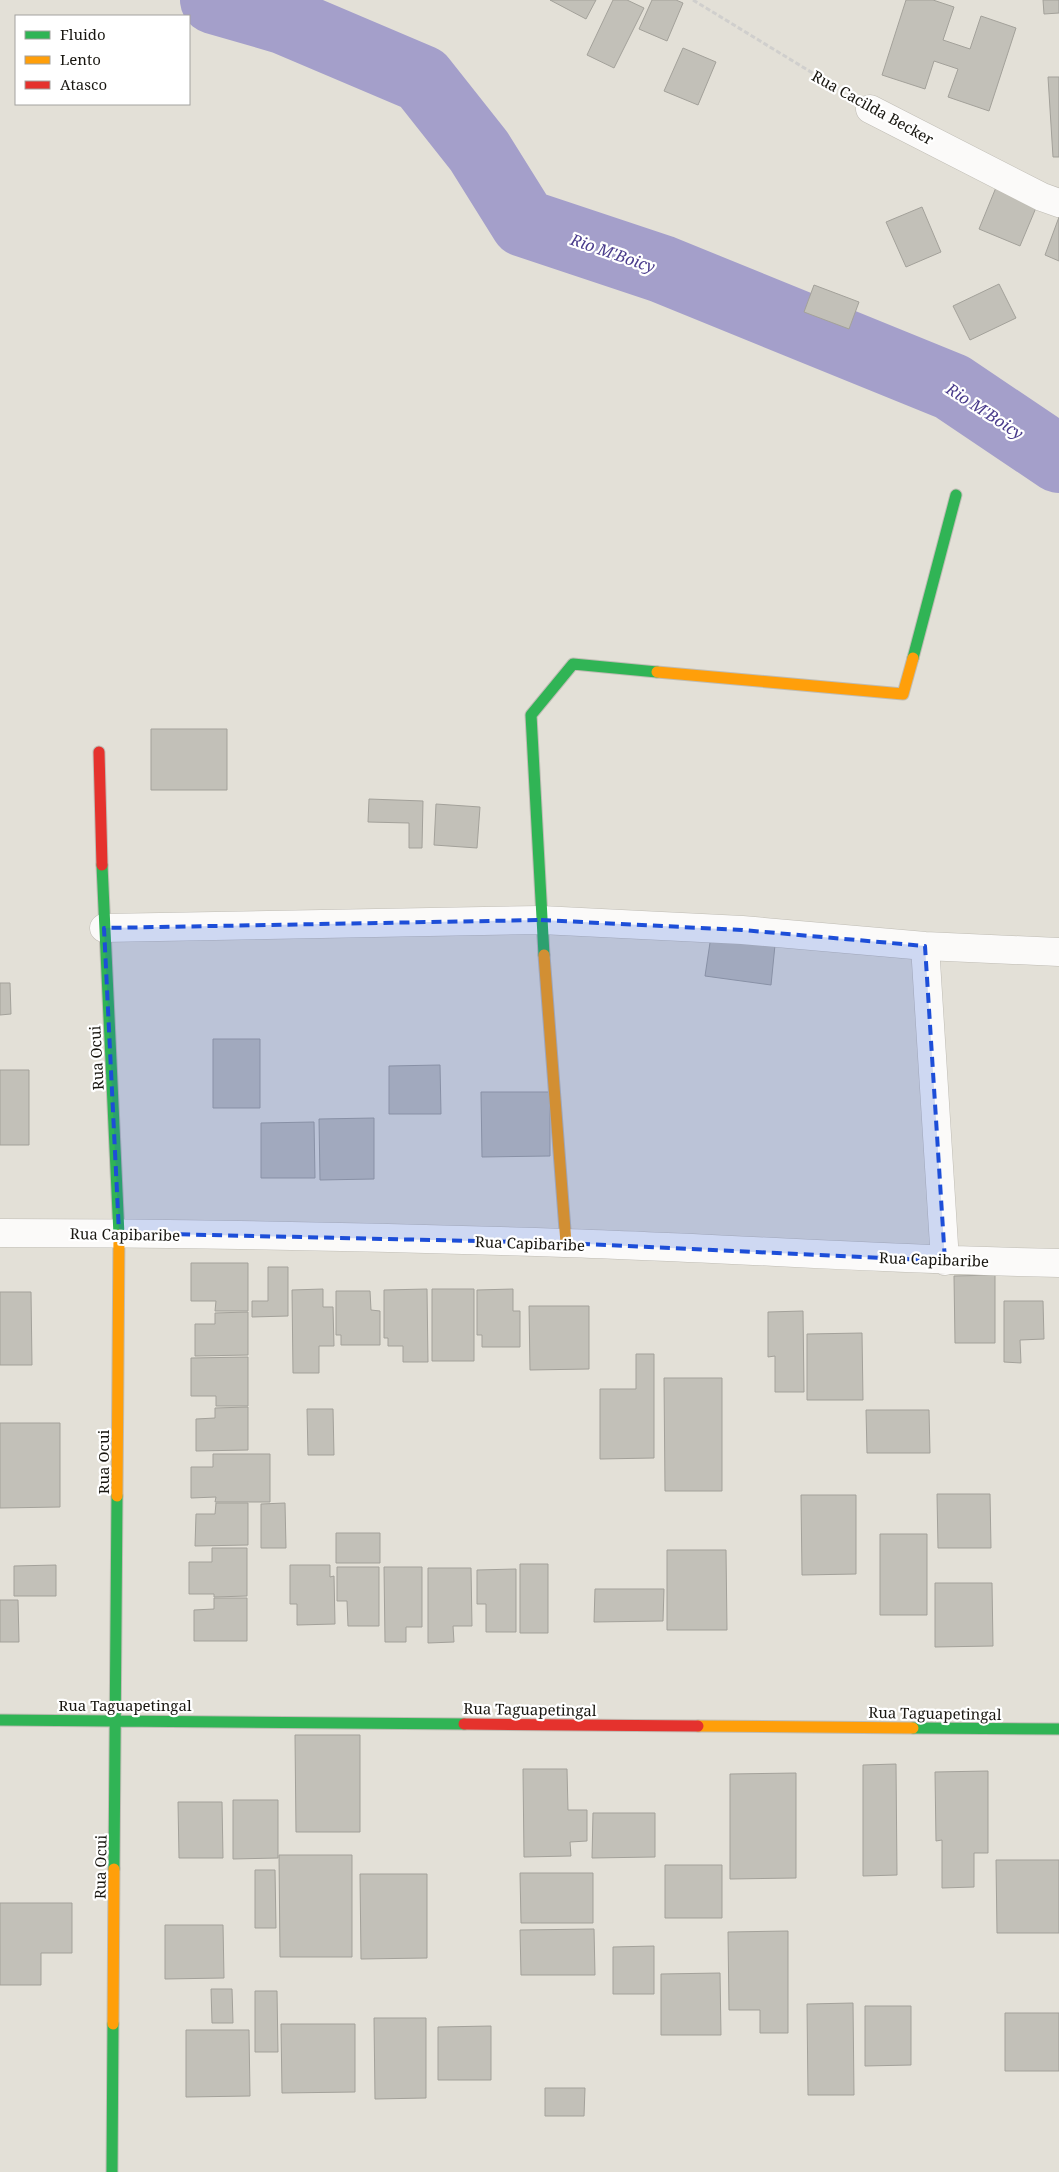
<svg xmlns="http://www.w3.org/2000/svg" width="1059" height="2172" font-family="'Noto Serif',serif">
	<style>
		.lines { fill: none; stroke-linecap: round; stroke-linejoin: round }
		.river { stroke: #a49fca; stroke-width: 68 }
		.building { fill: #c2c0b8; stroke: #a3a19a }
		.street-casing { stroke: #bfbcb4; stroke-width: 29 }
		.fast-casing { stroke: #bfbcb4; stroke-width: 13 }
		.slow-casing { stroke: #bfbcb4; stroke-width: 13 }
		.jam-casing { stroke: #bfbcb4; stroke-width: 13 }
		.path { stroke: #d0cfcd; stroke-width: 3; stroke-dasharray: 5 2.5; stroke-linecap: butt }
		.street { stroke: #fbfaf9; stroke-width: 28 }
		.fast { stroke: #30b455; stroke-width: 11 }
		.slow { stroke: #ff9f0a; stroke-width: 11 }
		.jam { stroke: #e5322d; stroke-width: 11 }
		.marked { fill: #1d4ed8; fill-opacity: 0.2; stroke: #1d4ed8; stroke-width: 4; stroke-dasharray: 10 6; stroke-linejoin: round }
		.labels { text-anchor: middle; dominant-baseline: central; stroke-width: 4.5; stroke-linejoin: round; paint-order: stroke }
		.street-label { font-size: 15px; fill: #181610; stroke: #fff }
		.water-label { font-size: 16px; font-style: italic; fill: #4a3c8c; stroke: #fff }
	</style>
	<rect width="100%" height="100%" fill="#e3e0d7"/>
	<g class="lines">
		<path class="river" d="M214,0L283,20L422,79L479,151L524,223L662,269L952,387L1059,459"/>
	</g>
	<path class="building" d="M550,0H596L586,19Z
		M613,0H627L644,8L614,68L587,55Z
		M652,0H676L683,3L667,41L639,29Z
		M906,0H933L954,7L943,40L970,49L981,16L1016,28L989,111L948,97L958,69L934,61L925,89L882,75Z
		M1043,0H1059V13L1044,14Z
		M683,48L716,62L698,105L664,91Z
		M1048,77H1059V157H1053Z
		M997,185L1038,203L1020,246L979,229Z
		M922,207L941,252L906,267L886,222Z
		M1059,217V261L1045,255Z
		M999,284L1016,318L970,340L953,306Z
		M814,285L859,302L849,329L804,312Z
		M151,729H227V790H151Z
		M369,799L423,801L422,848H409V823L368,822Z
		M436,804L480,807L477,848L434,845Z
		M711,936L775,945L771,985L705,976Z
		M0,983H10L11,1014L0,1015Z
		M213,1039H260V1108H213Z
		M440,1065L441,1114H389V1066Z
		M0,1070H29V1145H0Z
		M481,1092H550V1156L482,1157Z
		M374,1118V1179L320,1180L319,1119Z
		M314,1122L315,1178H261V1123Z
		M191,1263H248V1311H215L216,1301H191Z
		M268,1267H288V1316L252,1317V1301H268Z
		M995,1275V1343H955L954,1276Z
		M323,1289V1307H333L334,1346H319V1373H293L292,1290Z
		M427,1289L428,1362H403V1346H388V1338H384V1290Z
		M432,1289H474V1361H432Z
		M513,1289V1311H520V1347H482V1335H477V1290Z
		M336,1291H370L371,1310L380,1311V1345H341V1335H336Z
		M0,1292H31L32,1365H0Z
		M1004,1301H1043L1044,1339L1020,1340L1021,1363L1004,1362Z
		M529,1306H589V1369L530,1370Z
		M803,1311L804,1392H775V1356L768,1357V1312Z
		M248,1312V1355L195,1356V1324H215V1313Z
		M862,1333L863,1400H807V1334Z
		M636,1354H654V1458L600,1459V1389H636Z
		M248,1357V1406H216V1396H191V1358Z
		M664,1378H722V1491H665Z
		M248,1407V1450L196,1451V1419L215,1418V1408Z
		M307,1409H333L334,1455H308Z
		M866,1410H929L930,1453H867Z
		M0,1423H60V1507L0,1508Z
		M213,1454H270V1502H215L216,1497L191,1498V1467H213Z
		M937,1494H990L991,1548H938Z
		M801,1495H856V1574L802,1575Z
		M216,1503H248V1545L195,1546L196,1514H215Z
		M285,1503L286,1548H261V1504Z
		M336,1533H380V1563H336Z
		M880,1534H927V1615H880Z
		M212,1548H247V1596L214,1597V1594H189V1562H212Z
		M667,1550H726L727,1630H667Z
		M520,1564H548V1633H520Z
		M56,1565V1596H14V1566Z
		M290,1565H330V1577L334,1576L335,1624L297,1625V1604H290Z
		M337,1567H379V1626H348L347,1601H337Z
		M384,1567H422V1627H406V1642H385Z
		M428,1568H471L472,1626H453L454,1642L428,1643Z
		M516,1569V1632H486V1604H477V1570Z
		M935,1583H992L993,1646L935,1647Z
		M595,1589H664L663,1621L594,1622Z
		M214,1598H247V1641H194V1610L214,1609Z
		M0,1600H18L19,1642H0Z
		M295,1735H360V1832H296Z
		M896,1764L897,1875L863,1876V1765Z
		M523,1769H567L568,1810H587V1841L570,1842L571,1856L524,1857Z
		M988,1771V1853H974V1887L942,1888V1840L936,1841L935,1772Z
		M796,1773V1878L730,1879V1774Z
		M233,1800H278V1858L233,1859Z
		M178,1802H222L223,1858H179Z
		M593,1813H655V1857L592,1858Z
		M279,1855H352V1957H280Z
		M996,1860H1059V1933H997Z
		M665,1865H722V1918H665Z
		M255,1870H275L276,1928H255Z
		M520,1873H593V1923H521Z
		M360,1874H427V1958L361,1959Z
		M0,1903H72V1953H41V1985H0Z
		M165,1925H223L224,1978L165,1979Z
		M594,1929L595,1975H521L520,1930Z
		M788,1931V2033H760V2010H729L728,1932Z
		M654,1946V1994H613V1947Z
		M720,1973L721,2035H661V1974Z
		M211,1989H232L233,2023H212Z
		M255,1991H277L278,2052H255Z
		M853,2003L854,2095H808L807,2004Z
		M865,2006H911V2065L865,2066Z
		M1005,2013H1059V2071H1005Z
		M374,2018H426V2098L375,2099Z
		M281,2024H355V2092L282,2093Z
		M491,2026V2080H438V2027Z
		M186,2030H249L250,2096L186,2097Z
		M545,2088H585L584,2116H545Z"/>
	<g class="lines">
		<g class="street-casing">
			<path id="street" d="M870,109L1042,197L1059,203
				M104,928L541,920L742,930L925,946L1059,952
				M925,946L945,1261
				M0,1233C188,1233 376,1237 564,1243C729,1248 894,1260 1059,1263"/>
		</g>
		<g class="fast-casing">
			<path id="fast" d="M913,658L956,495
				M102,865L119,1235
				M544,955L531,715L573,664L657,672
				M0,1720L464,1724
				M913,1728L1059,1729
				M114,1869L117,1496
				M112,2172L113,2024"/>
		</g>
		<g class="slow-casing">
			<path id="slow" d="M657,672L903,694L913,658
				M544,955L566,1243
				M117,1496L119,1235
				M698,1726L913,1728
				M113,2024L114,1869"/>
		</g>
		<g class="jam-casing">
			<path id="jam" d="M99,752L102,865
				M464,1724L698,1726"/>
		</g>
		<path class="path" d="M693,0L842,91"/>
		<use href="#street" class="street"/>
		<use href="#fast" class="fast"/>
		<use href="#slow" class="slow"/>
		<use href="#jam" class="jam"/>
	</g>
	<path class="marked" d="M541,920L742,930L925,946L945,1261L566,1243L119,1233L104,928Z"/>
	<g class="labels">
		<g class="street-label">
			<text transform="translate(873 107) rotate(29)">Rua Cacilda Becker</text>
			<text transform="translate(96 1058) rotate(-93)">Rua Ocui</text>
			<text transform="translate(125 1234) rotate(1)">Rua Capibaribe</text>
			<text transform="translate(530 1243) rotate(2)">Rua Capibaribe</text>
			<text transform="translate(934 1259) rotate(2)">Rua Capibaribe</text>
			<text transform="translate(103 1462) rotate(-90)">Rua Ocui</text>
			<text x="125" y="1705">Rua Taguapetingal</text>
			<text transform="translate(530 1709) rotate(1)">Rua Taguapetingal</text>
			<text transform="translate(935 1713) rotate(1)">Rua Taguapetingal</text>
			<text transform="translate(100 1867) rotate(-89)">Rua Ocui</text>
		</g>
		<g class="water-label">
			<text transform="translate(613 253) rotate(19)">Rio M'Boicy</text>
			<text transform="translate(985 411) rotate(33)">Rio M'Boicy</text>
		</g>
	</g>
	<rect x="15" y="15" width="175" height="90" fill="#ffffff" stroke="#a3a29f"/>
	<rect x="25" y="31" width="25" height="8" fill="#30b455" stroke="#a3a29f"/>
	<text x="60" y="40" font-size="15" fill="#181610">Fluido</text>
	<rect x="25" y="56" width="25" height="8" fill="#ff9f0a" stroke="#a3a29f"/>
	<text x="60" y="65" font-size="15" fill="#181610">Lento</text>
	<rect x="25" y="81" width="25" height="8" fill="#e5322d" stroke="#a3a29f"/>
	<text x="60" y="90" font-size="15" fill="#181610">Atasco</text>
</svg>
